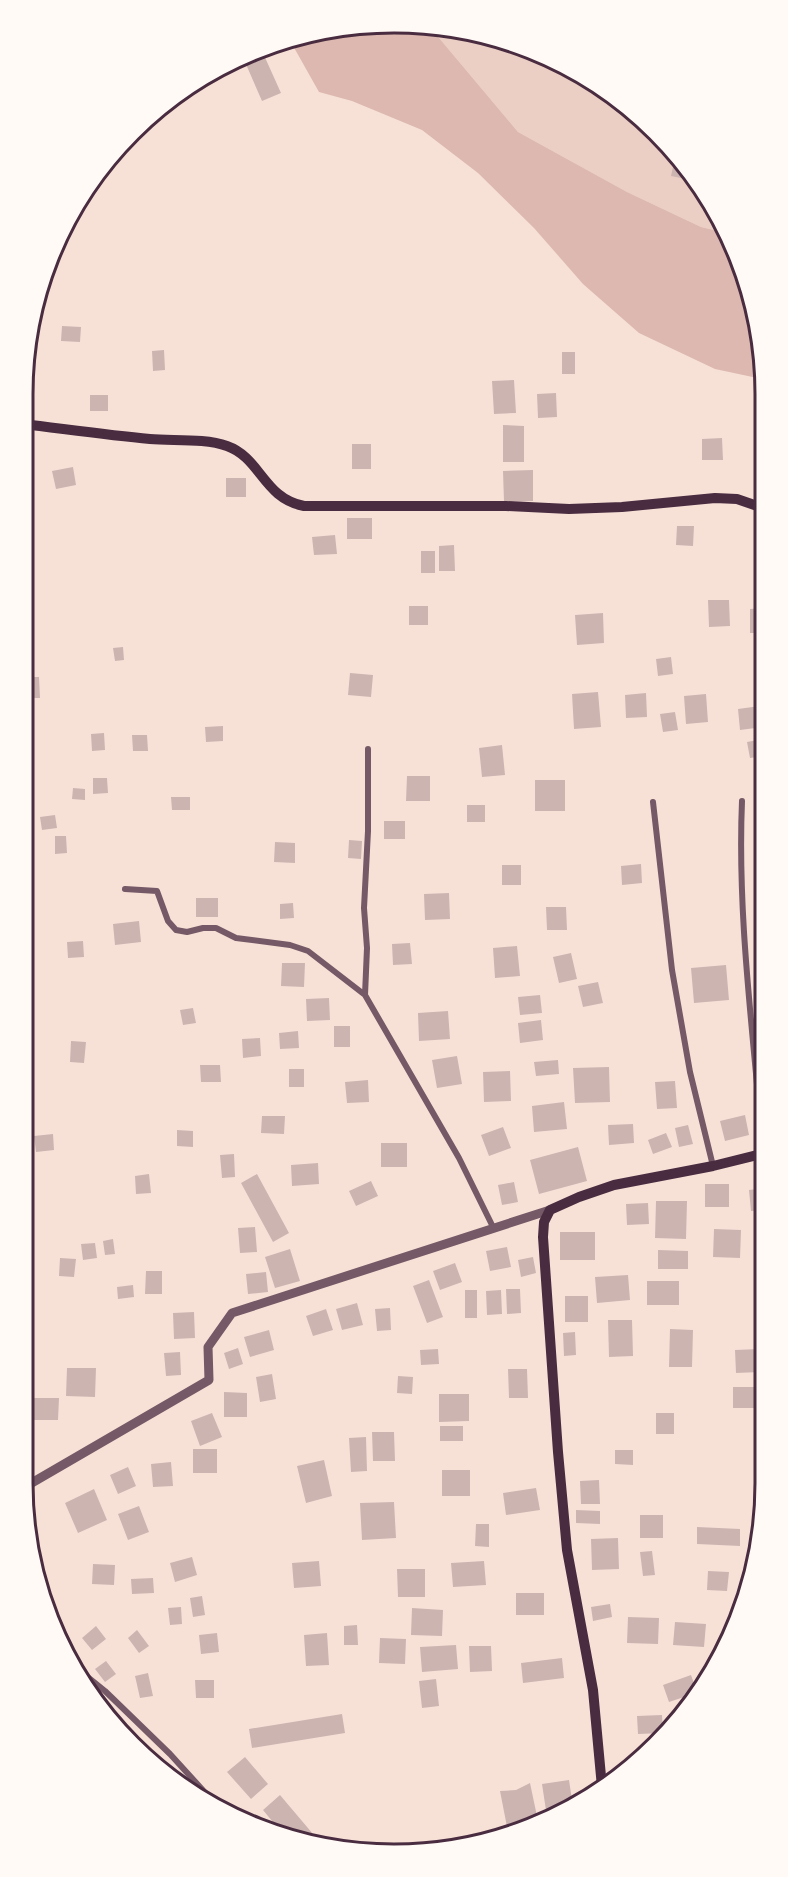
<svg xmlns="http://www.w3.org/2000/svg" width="788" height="1877" font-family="Cabin,sans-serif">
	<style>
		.green { fill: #ebcfc5 }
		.water { fill: #dcb8b0 }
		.building { fill: #ccb4b1 }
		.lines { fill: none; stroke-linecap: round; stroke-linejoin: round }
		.minor { stroke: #755966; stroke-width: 6 }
		.tertiary { stroke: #755966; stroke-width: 9 }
		.secondary { stroke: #4a2c40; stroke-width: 10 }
		.rim { fill: none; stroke: #4a2c40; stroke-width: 3 }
	</style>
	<rect width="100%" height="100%" fill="#f7e1d7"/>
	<path class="green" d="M434,32L514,42L601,85L689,168L726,233L701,227L627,192L518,132Z"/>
	<path class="water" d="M370,23L434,32L518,132L627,192L701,227L726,233L737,252L762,345V379L715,369L639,333L583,284L534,228L478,173L422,130L352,101L319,92L292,44Z"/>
	<path class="building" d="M263,53L281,93L262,101L245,62Z
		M229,62L233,72L216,79L214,73Z
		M675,158L679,159L689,168L686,179L671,176Z
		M62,326L81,327L80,342L61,341Z
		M164,350L165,370L153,371L152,351Z
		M562,352H575V374H562Z
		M514,380L516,413L494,414L492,381Z
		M556,393L557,417L538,418L537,394Z
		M90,395H108V411H90Z
		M503,425L524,426V462H503Z
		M722,438L723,460H702V439Z
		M352,444H371V469H352Z
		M73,467L76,485L56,489L52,471Z
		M533,470V501L504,502L503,471Z
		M226,478H246V497H226Z
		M347,518H372V539H347Z
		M677,526H694L693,546L676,545Z
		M335,535L337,554L314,555L312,537Z
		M454,545L455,571H439V546Z
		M421,551H435V573H421Z
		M708,600H729L730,626L709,627Z
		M409,606H428V625H409Z
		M763,608V633H750V609Z
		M23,611H30V632L23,633Z
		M603,613L604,643L577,645L575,615Z
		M123,647L124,660L115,661L113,648Z
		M671,657L673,674L658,676L656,659Z
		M350,673L373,675L371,697L348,695Z
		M26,677H39L40,698H27Z
		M598,692L601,727L574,729L572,694Z
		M646,693L647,717L626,718L625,695Z
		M706,694L708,722L686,724L684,696Z
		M760,706L763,727L740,730L738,709Z
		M675,712L678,730L663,732L660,714Z
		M223,726V741L206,742L205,727Z
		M104,733L105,750L92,751L91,734Z
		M132,735H147L148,751H133Z
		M763,739V756L750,758L747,742Z
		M502,745L505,775L482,777L479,748Z
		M407,776H430V801H406Z
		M93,778H107L108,793L93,794Z
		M535,780H565V811H535Z
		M73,788L85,789V800L72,799Z
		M171,797H190V810H172Z
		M467,805H485V822H467Z
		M55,815L57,828L42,830L40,817Z
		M384,821H405V839H384Z
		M55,836H66L67,853L55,854Z
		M349,840L362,841L361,859L348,858Z
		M275,842L295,843V863L274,862Z
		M641,864L642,883L622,885L621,866Z
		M502,865H521V885H502Z
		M449,893L450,919L425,920L424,894Z
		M196,898H218V917H196Z
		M293,903L294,918L280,919V904Z
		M546,907H566L567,930H547Z
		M139,921L141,942L115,945L113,924Z
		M83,941L84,957L68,958L67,942Z
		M410,943L412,964L393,965L392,944Z
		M517,946L520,976L495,978L493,948Z
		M571,953L577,979L559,983L553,957Z
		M282,963H305L304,987L281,986Z
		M726,965L729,1000L694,1003L691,968Z
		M598,982L603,1003L583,1007L578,986Z
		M540,995L542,1013L520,1015L518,997Z
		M329,998L330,1020L307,1021L306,999Z
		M193,1008L196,1023L183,1025L180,1010Z
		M448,1011L450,1039L419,1041L418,1013Z
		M541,1020L543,1040L520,1043L518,1023Z
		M334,1026H350V1047H334Z
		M298,1031L299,1048L280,1049L279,1033Z
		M260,1038L261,1056L243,1058L242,1039Z
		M71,1041L86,1042L84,1063L70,1062Z
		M457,1056L462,1084L437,1088L432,1060Z
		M558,1060L559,1074L536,1076L534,1062Z
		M200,1065H220L221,1082H201Z
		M609,1067L610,1102L575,1103L573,1068Z
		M289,1069H304V1087H289Z
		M510,1071L511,1101L484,1102L483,1072Z
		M368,1080L369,1102L347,1103L345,1082Z
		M675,1081L677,1108L657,1109L655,1082Z
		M564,1102L567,1129L534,1132L532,1106Z
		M745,1115L749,1135L725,1141L720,1121Z
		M262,1116H285L284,1134L261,1133Z
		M633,1124L634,1143L609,1145L608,1125Z
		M688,1125L693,1144L679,1147L675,1128Z
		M503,1127L511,1148L489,1156L481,1135Z
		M177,1130L193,1131V1147L177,1146Z
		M666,1133L672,1147L653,1154L648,1140Z
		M53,1134L54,1150L36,1152L34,1136Z
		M381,1143H407V1167H381Z
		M578,1147L587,1181L539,1194L530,1160Z
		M234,1154L235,1177L222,1178L220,1155Z
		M318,1163L319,1184L292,1186L291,1165Z
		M149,1174L151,1193L136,1194L135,1176Z
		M257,1174L289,1233L273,1242L241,1183Z
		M371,1181L378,1196L356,1206L349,1191Z
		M514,1182L518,1202L502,1205L498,1185Z
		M705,1184H729V1207H705Z
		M765,1188V1210L751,1211L749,1190Z
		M656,1201H687L686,1239L655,1238Z
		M648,1203L649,1224L627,1225L626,1204Z
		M255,1227L257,1252L240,1253L238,1228Z
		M714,1229L741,1230L740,1258L713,1257Z
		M560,1232H595V1260H560Z
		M113,1239L115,1254L105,1255L103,1241Z
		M95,1243L97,1258L83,1260L81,1244Z
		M507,1247L511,1267L490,1271L486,1251Z
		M290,1249L300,1281L275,1288L265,1257Z
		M658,1250L688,1251V1269H658Z
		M533,1257L536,1273L521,1277L518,1260Z
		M60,1258L76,1259L74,1277L59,1276Z
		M455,1263L462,1282L440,1290L433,1271Z
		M146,1271H162V1294H145Z
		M266,1272L268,1292L248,1294L246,1274Z
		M628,1275L630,1300L597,1303L595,1277Z
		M429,1280L443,1317L427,1323L413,1286Z
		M647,1281H679V1305H647Z
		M133,1285L134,1297L118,1299L117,1287Z
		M506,1289H520L521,1313L507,1314Z
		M465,1290H477V1318H465Z
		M501,1290L502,1314L487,1315L486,1291Z
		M565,1296H588V1322H565Z
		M357,1303L363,1325L342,1330L336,1309Z
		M390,1308L391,1330L377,1331L375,1309Z
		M326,1309L333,1330L313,1336L306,1316Z
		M194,1312L195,1338L174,1339L173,1313Z
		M608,1320H632L633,1356L609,1357Z
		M670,1329L693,1330L692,1367H669Z
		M269,1330L274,1350L250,1357L244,1337Z
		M575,1332L576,1355L564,1356L563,1333Z
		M238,1348L243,1364L229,1369L224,1353Z
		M438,1349L439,1364L421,1365L420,1350Z
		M759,1349L760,1372L736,1373L735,1350Z
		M180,1352L181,1375L166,1376L164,1353Z
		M67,1368H96L95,1397L66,1396Z
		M508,1369H527L528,1398H509Z
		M272,1374L276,1399L260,1402L256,1377Z
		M398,1376L413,1377L412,1394L397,1393Z
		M733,1387H759V1408H733Z
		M224,1392L247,1393V1417H224Z
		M439,1394H469V1421L439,1422Z
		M34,1398H59L58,1420H34Z
		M212,1413L222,1437L200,1446L191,1421Z
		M656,1413H674V1434H656Z
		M440,1426H463V1441H440Z
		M372,1432H394L395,1461H373Z
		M366,1437L367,1471L351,1472L349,1438Z
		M193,1449H217V1473H193Z
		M615,1450H633V1465L615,1464Z
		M324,1460L332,1496L306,1503L297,1466Z
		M171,1462L173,1486L153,1487L151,1464Z
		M128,1467L136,1486L118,1494L110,1475Z
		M442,1470H470V1496H442Z
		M599,1480L600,1504H581L580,1481Z
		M536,1488L540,1510L506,1515L503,1493Z
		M94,1489L107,1520L78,1533L65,1503Z
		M394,1502L396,1538L362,1540L360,1503Z
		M139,1506L149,1532L128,1540L118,1514Z
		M576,1510L600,1511V1524L576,1523Z
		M640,1515H663V1538H640Z
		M476,1524H489V1547L475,1546Z
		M697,1527L740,1529V1546L697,1544Z
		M618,1538L619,1569L592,1570L591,1539Z
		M652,1551L655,1575L643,1576L640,1552Z
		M192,1557L197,1575L175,1582L170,1563Z
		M319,1561L321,1586L294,1588L292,1563Z
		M484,1561L486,1585L453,1587L451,1563Z
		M93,1564L115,1565L114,1585L92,1584Z
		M397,1569H425V1597H398Z
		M708,1571L729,1572L727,1591L707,1590Z
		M153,1578L154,1593L132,1594L131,1579Z
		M516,1593H544V1615H516Z
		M202,1596L205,1615L193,1617L190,1598Z
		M610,1604L612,1617L593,1621L591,1607Z
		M181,1607L182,1624L170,1625L168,1608Z
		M412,1608L443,1610L442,1636L411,1635Z
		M628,1617L659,1618L658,1644L627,1643Z
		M675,1622L706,1624L704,1647L673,1645Z
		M357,1625L358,1645H344V1626Z
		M96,1626L106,1639L92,1650L82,1638Z
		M137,1630L149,1646L139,1653L128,1638Z
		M217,1633L219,1652L201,1654L199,1635Z
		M327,1633L329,1665L306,1666L304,1635Z
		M380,1638L406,1639L405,1664L379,1663Z
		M456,1645L458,1669L422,1672L420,1647Z
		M469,1646H491L492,1671L470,1672Z
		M562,1658L564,1678L523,1683L521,1663Z
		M106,1661L116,1674L105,1682L95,1669Z
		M148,1673L153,1696L140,1698L135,1676Z
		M691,1675L696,1689L693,1694L669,1702L663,1685Z
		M436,1679L439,1706L422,1708L419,1681Z
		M195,1680H214V1698H196Z
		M342,1714L345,1733L252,1748L249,1729Z
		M662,1715L663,1733L638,1734L637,1716Z
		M245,1757L268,1784L251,1799L227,1772Z
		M569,1780L573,1807L547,1817L542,1784Z
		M530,1783L538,1821L508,1832L500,1791L516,1790Z
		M280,1795L324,1847L282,1833L263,1810Z"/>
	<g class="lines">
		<path class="minor" d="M742,801C737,918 754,1037 763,1153
			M653,802L672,970L690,1072L713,1166
			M125,889L157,891L168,921L176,930L187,932L203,928H216L236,938L290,945L308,951L365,995L459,1158L493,1227
			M365,995L367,948L364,908L368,831V749
			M84,1674L105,1691L170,1754L220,1809"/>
		<path class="tertiary" d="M23,1488L209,1380L208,1347L232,1313L550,1210"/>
		<path class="secondary" d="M23,424C65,429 107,435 150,439C173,441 205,438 227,446C261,458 263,498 304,506H506L569,509L622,507L715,498L737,499L763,508
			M602,1787L593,1690L567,1550L558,1452L543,1237L544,1222L550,1210L579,1197L614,1185L713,1166L765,1153"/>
	</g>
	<path d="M0 0H788V1877H0ZM394 33H394A361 361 0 0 1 755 394V1483A361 361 0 0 1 394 1844H394A361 361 0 0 1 33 1483V394A361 361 0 0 1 394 33Z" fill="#fffaf5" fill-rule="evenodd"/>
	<path class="rim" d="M394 33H394A361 361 0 0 1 755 394V1483A361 361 0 0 1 394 1844H394A361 361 0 0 1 33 1483V394A361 361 0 0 1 394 33Z"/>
</svg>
